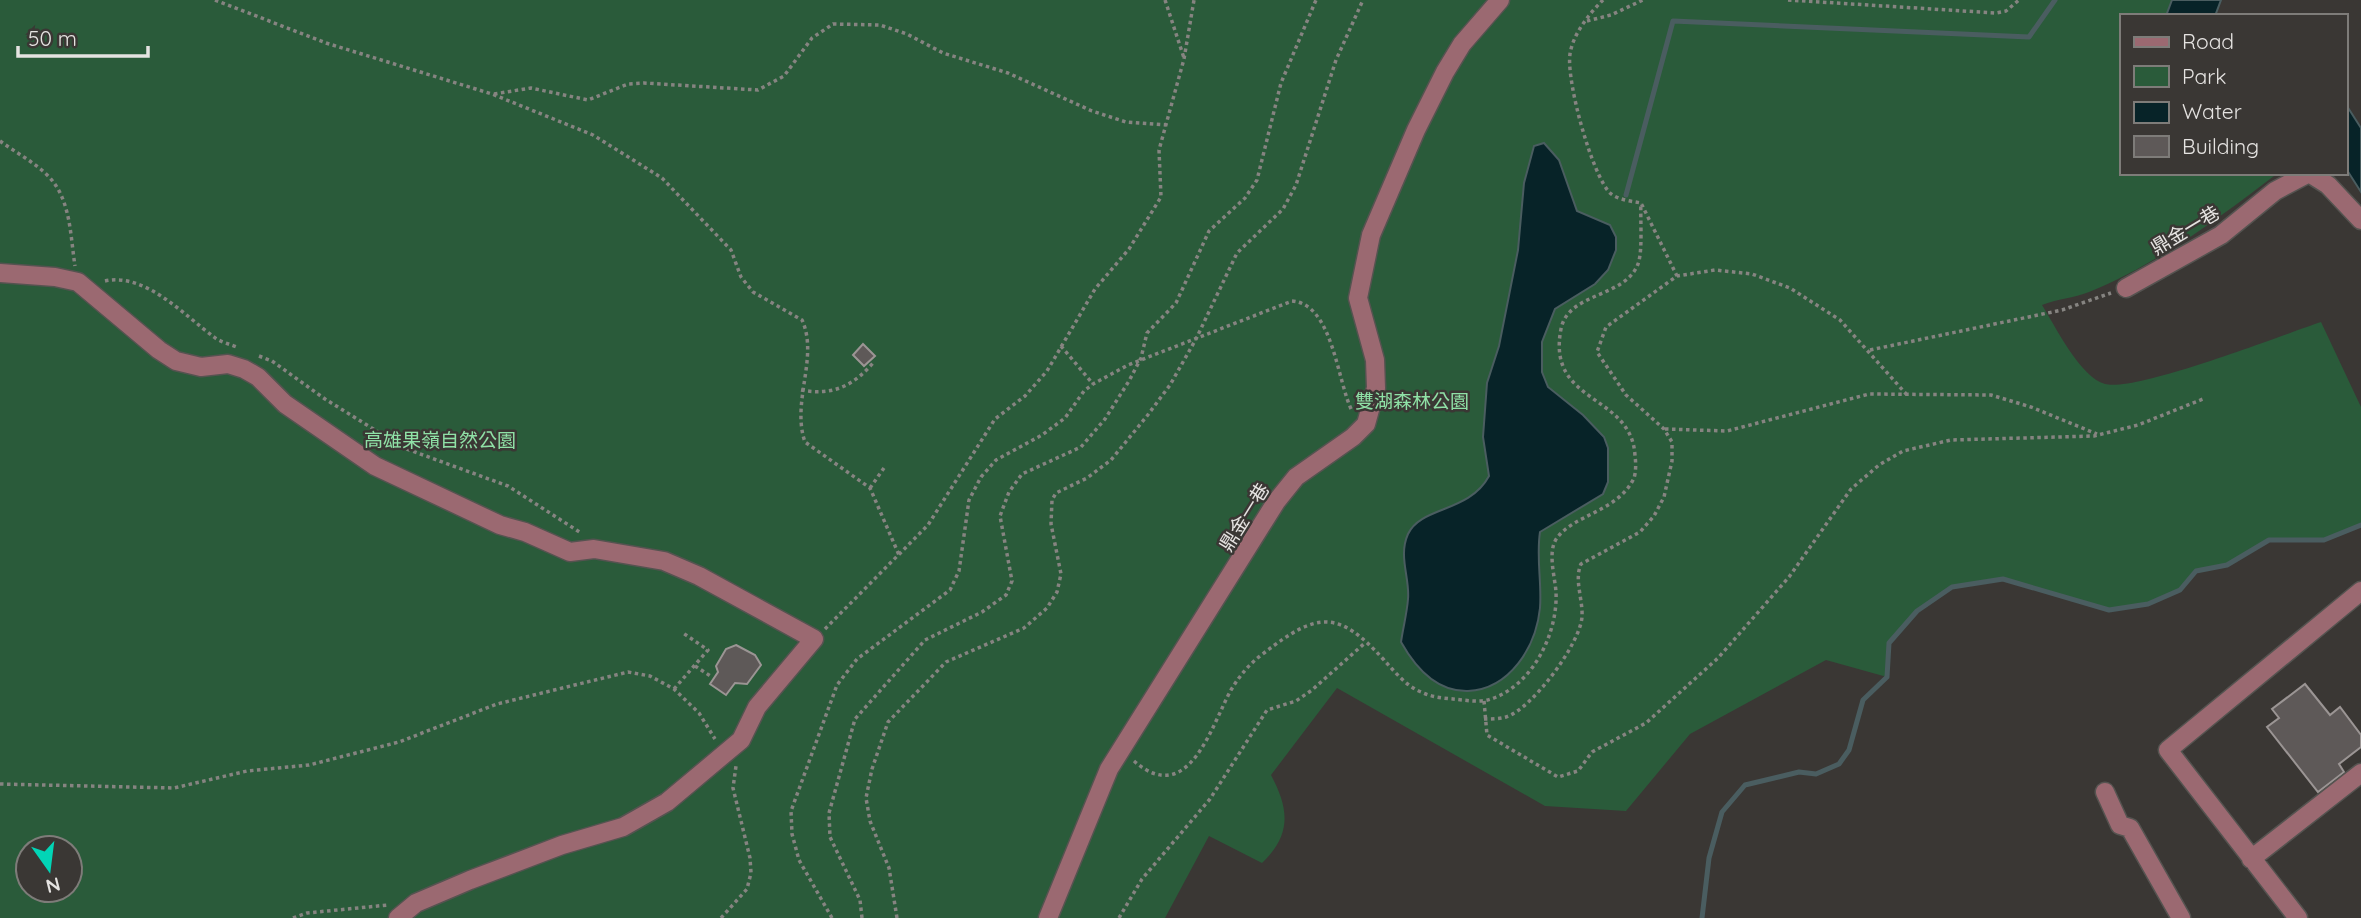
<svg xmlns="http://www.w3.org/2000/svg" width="2361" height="918" font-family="Quicksand,'Noto Sans TC',sans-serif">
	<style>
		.green { fill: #2a5b3a; fill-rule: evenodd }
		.water { fill: #072328; stroke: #4a5d60; stroke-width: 2 }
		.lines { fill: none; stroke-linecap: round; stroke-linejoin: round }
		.stream { stroke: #4a5d60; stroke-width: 5 }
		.building { fill: #5e5958; stroke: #9b9594; stroke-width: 2 }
		.minor-casing { stroke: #555350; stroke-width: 21 }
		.path { stroke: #868481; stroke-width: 3.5; stroke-dasharray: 3.5 3.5; stroke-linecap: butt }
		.minor { stroke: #9b6971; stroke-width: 18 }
		.labels { text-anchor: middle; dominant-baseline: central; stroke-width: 5; stroke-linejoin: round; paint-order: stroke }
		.street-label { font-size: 19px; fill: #e5e3e1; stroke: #3a3734 }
		.park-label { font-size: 19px; fill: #8fe1a6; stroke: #3a3734 }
	</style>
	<rect width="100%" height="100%" fill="#3a3734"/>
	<path class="green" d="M0,0H2172L2166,16H2121V173H2278C2219,218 2158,264 2089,292C2074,298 2057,299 2042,305C2055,326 2081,378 2105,384C2137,392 2282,335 2321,322L2361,407V525L2324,540H2269L2227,565L2196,571L2180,590L2148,604L2109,610L2003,579L1952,587L1917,611L1889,643L1887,677L1826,660L1690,734L1626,811L1545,806L1337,688L1271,775C1289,809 1292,834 1262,863L1209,836L1165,918H0ZM28,848H70V890H28Z"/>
	<path class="water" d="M2172,0H2221L2215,16H2166Z
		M2345,103L2361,128V192L2345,167Z
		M1544,143L1559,160L1577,211L1610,225L1616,237V250L1608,270L1595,284L1555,309L1542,342V372L1548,387L1583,415L1604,437L1608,448V482L1603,494L1540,532C1536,558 1542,582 1540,608C1536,647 1510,689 1468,691C1436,692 1415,667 1401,642C1403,628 1407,613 1408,599C1410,578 1398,556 1408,534C1421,506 1469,513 1489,476L1483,437L1487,383L1499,346L1518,250L1524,183L1534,146Z"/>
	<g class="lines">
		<path class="stream" d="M1626,195L1673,21L2029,37L2055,0
			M1702,918L1709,858L1722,812L1745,785L1799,772L1816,774L1839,764L1849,750L1863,700L1887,677L1889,643L1917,611L1952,587L2003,579L2109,610L2148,604L2180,590L2196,571L2227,565L2269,540H2324L2361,525"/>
	</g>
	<path class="building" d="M863,344L875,356L864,366L853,355Z
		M736,645L755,655L761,665L747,684L735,683L726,695L710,684L718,672L716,666L726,649Z
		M2305,684L2330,715L2340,707L2361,735V747L2339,764L2344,772L2318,792L2267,727L2279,718L2272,709Z"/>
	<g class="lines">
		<g class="minor-casing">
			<path id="minor" d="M0,273L55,277L78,282L159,350L176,361L201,367L228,364L244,369L258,377L285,404L375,466L500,525L525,532L570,552L594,549L664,561L699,576L814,639L757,707L741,740L667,802L623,827L562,845L470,880L416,903L398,918
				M2126,288L2221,235L2275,191L2309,173L2328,185L2361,220
				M2105,792L2120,825L2130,828L2181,918
				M2251,859L2361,773
				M1048,918L1109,769L1276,502L1296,477L1353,437L1366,424L1376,388L1375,360L1358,298L1371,235L1416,130L1445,72L1462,44L1500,0
				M2298,918L2168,750L2361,591"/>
		</g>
		<path class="path" d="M215,0L326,43L492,94L593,135L662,178L731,250L741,277L753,292L802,320C819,357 791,402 805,442L870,488L899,555
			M1165,0L1184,58
			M1603,0C1589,14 1573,34 1570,54C1566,81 1592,175 1610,193C1618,200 1631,201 1641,203L1677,276
			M1788,0L1996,13L2006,11L2019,0
			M1587,21L1611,15L1643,0
			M494,94L531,88L588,100L628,84L644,83L758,90L784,76L812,38L833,24L880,25L907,34L943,53L1008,73L1092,111L1126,122L1166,125
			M0,141C15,152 32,161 45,173C71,196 70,234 75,266
			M105,281C145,272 185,316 214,337C220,342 230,344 239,348
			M1061,346L1093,384
			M1870,350L2062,310L2111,293
			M259,356L272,361L325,399L404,448L508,486L581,533
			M801,390C833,396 853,386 874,362
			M1665,429L1727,431L1869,394L1991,395L2031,407L2097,434
			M870,488L886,465
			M825,629L928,525L995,419L1025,396L1047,371L1095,289L1129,249L1161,197L1159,150L1184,59L1194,0
			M695,666L712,677
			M674,689L708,650L683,633
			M1484,701L1487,735L1558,777L1578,771L1592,752L1646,723L1718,658L1789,577L1851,489L1879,465L1903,451L1951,440L2094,436L2138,425L2203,399
			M1484,719C1491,719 1499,719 1506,717C1532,709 1580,644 1582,617C1583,599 1574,580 1581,564L1640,532L1654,516L1664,497L1672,461V442L1664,429L1626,395L1597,352L1606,327L1677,276L1715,270L1752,274L1790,288L1840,320L1907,395
			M1134,761C1189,809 1212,724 1231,690C1240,675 1250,663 1264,653C1317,612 1338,609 1384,660C1395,672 1406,686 1421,692C1431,697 1442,698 1453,699C1464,700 1480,703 1491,699C1533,685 1558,633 1556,592C1555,577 1547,551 1557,538C1573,515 1619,511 1634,478C1636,472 1636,463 1635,456C1632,393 1546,405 1561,329C1568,292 1625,298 1638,264C1643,251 1640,218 1641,203
			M0,784L174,788L247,771L309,765L399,742L497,704L628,672L650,676L674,689L699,713L715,739
			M293,918L307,913L388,905
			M721,918L747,889L751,873L750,858L733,788L736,766
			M832,918L799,860L792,834L791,811L837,685L857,659L950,590L959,571L969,500L981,477L996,460L1042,435L1065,418L1084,391L1093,384L1128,365L1292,301C1333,304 1337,381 1352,411
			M862,918L860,900L830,837L829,813L855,719L925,640L982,612L1006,595L1012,581L1000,516L1009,492L1022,474L1081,447L1105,419L1129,381L1141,358L1147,333L1176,303L1209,231L1245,198L1257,180L1281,83L1316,0
			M897,918L889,868L870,821L866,798L872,769L888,722L946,662L1024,628L1047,608L1057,592L1061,574L1051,524L1052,500L1056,493L1087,478L1111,460L1147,416L1170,385L1196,339L1237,253L1283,209L1296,185L1336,60L1363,0
			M1119,918L1142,879L1210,799L1267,710L1296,701L1312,690L1366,642"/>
		<use href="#minor" class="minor"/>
	</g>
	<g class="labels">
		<g class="street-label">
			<text transform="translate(2185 230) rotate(-31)">鼎金一巷</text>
			<text transform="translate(1244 517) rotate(-58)">鼎金一巷</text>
		</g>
		<g class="park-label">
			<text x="1412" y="401">雙湖森林公園</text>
			<text x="440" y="440">高雄果嶺自然公園</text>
		</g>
	</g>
	<rect x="2120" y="14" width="228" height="161" fill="#3a3734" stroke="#7e7c79" stroke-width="2"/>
	<rect x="2134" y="37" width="35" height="10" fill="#9b6971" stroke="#7e7c79" stroke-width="2"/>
	<text x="2182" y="49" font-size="21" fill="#e5e3e1">Road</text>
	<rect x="2134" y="66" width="35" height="21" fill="#2a5b3a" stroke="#7e7c79" stroke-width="2"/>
	<text x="2182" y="84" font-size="21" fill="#e5e3e1">Park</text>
	<rect x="2134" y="102" width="35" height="21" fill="#072328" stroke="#7e7c79" stroke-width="2"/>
	<text x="2182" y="119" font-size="21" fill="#e5e3e1">Water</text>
	<rect x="2134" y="136" width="35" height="21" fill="#5e5958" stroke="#7e7c79" stroke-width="2"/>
	<text x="2182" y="154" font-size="21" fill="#e5e3e1">Building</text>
	<g transform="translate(49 869) rotate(166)"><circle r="33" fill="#3a3734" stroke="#7e7c79" stroke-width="2"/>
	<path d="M0-5L12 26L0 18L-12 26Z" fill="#02d5b6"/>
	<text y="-10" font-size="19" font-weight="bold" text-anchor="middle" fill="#e5e3e1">N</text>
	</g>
	<path d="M18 46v10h130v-10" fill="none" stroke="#e5e3e1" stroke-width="3.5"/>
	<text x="28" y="46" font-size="21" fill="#e5e3e1" stroke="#3a3734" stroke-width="5" paint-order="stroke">50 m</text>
</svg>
